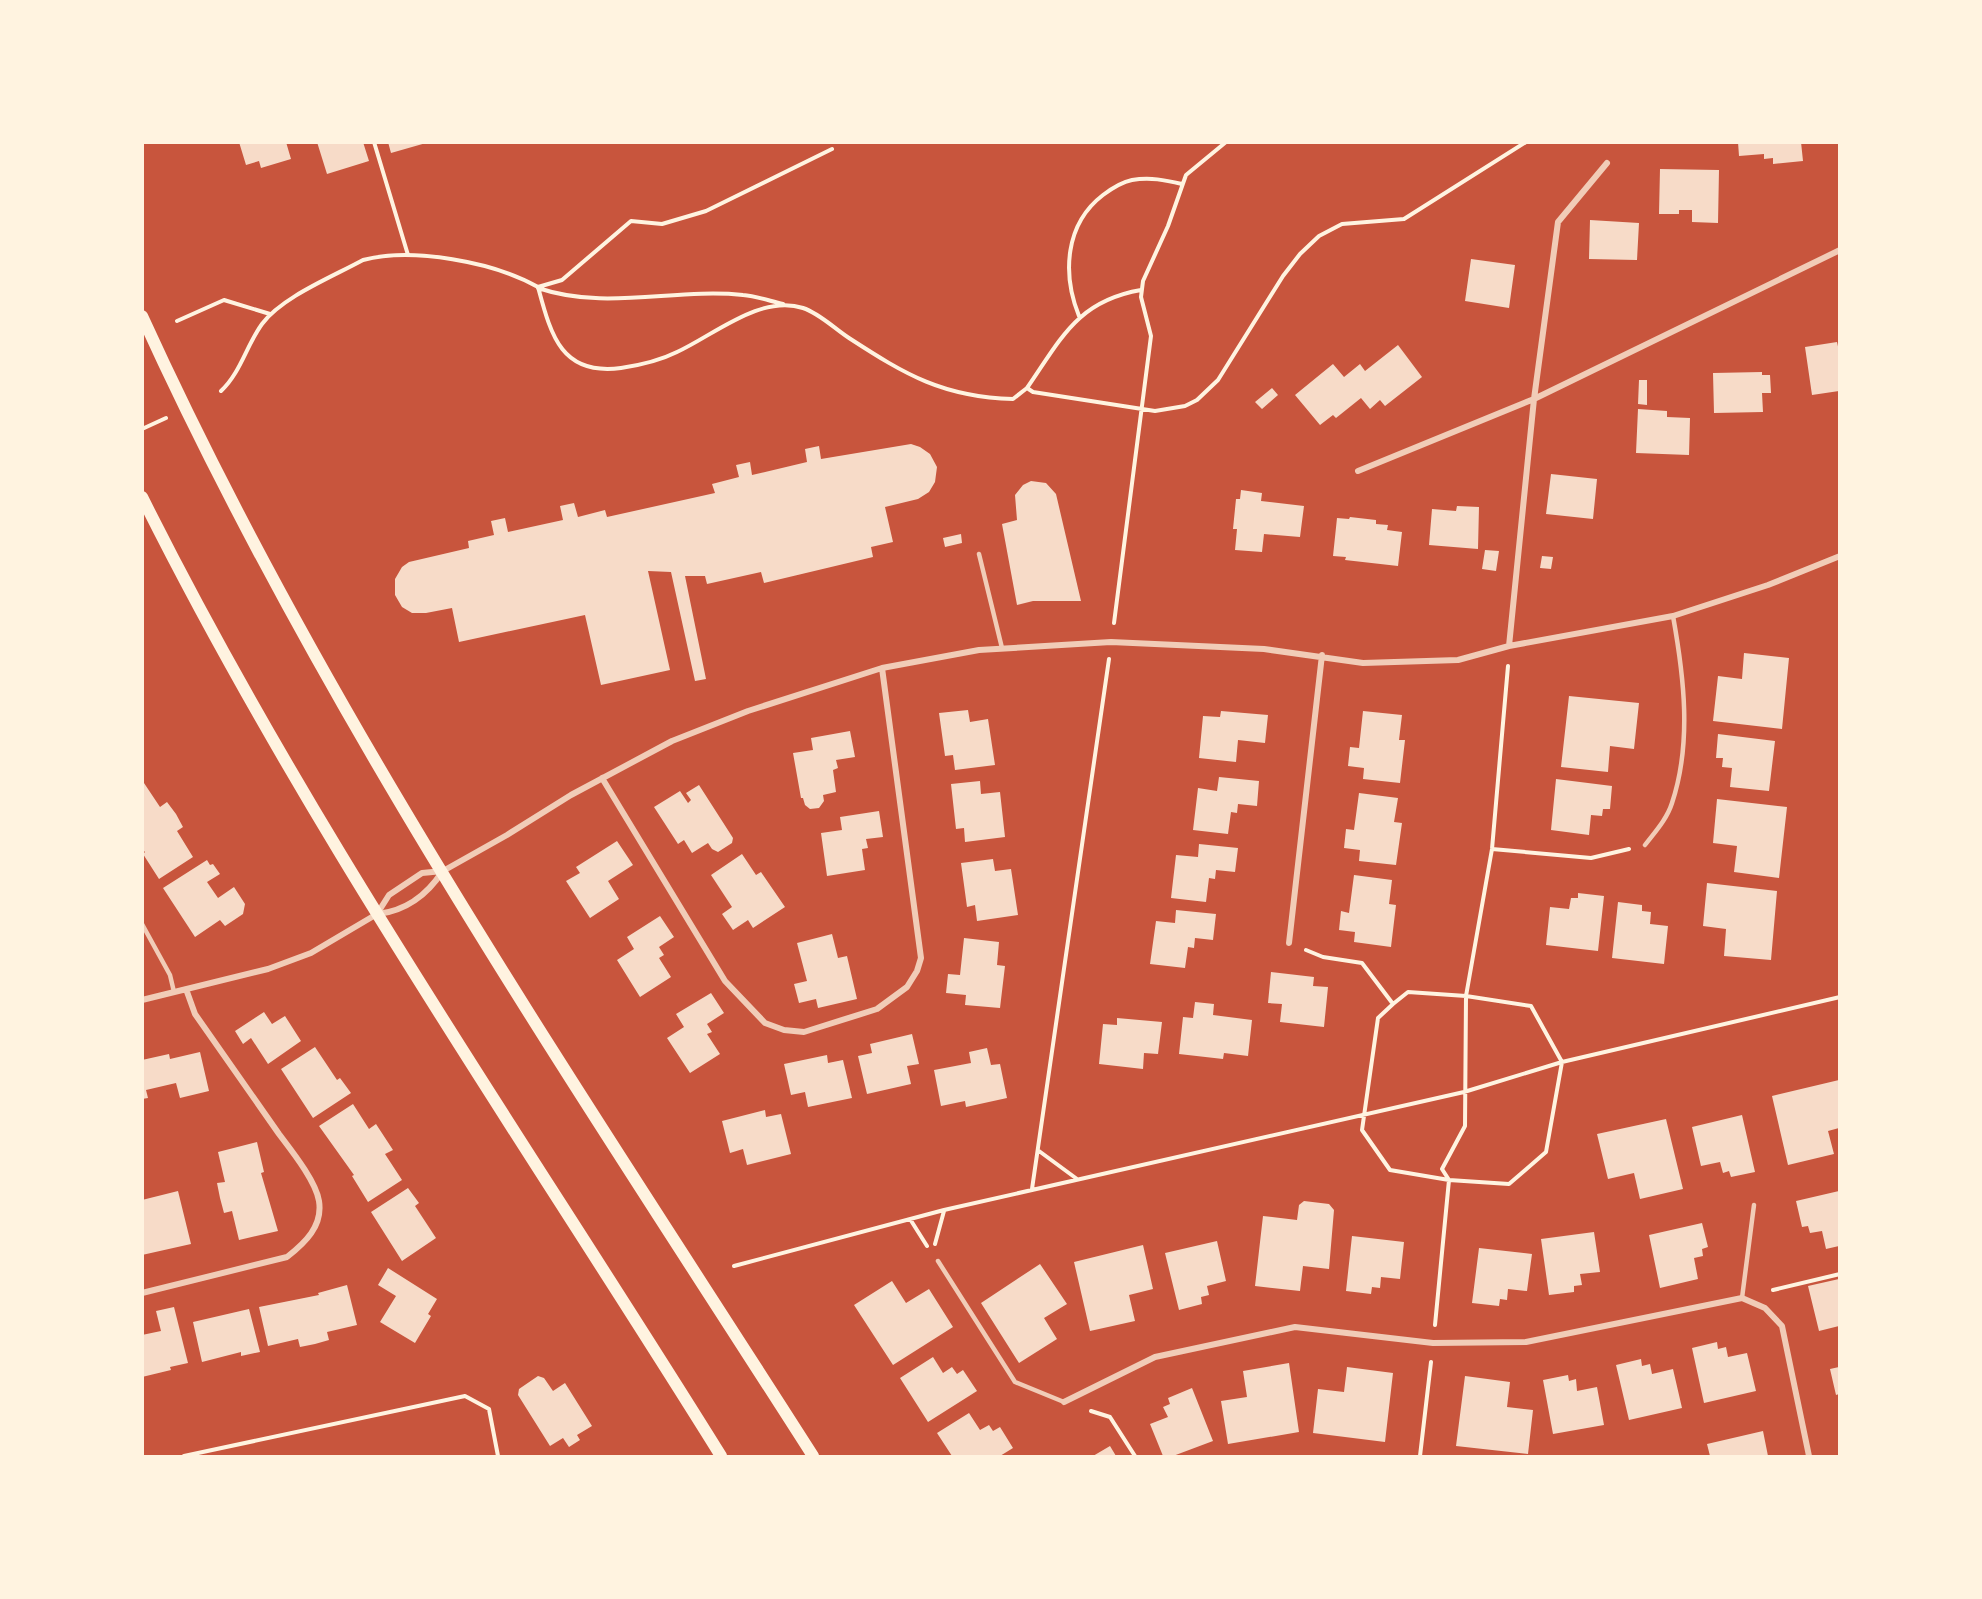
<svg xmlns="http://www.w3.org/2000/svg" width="1982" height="1599" font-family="'Varela Round',sans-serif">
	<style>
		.building { fill: #f7dbc8 }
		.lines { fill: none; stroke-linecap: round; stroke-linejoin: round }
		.path { stroke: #fff3e0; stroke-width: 4 }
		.service { stroke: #f1ccb7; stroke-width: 4.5 }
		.minor { stroke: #f1ccb7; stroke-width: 6 }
		.secondary { stroke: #fff3e0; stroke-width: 12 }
	</style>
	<rect width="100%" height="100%" fill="#c8553d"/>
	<path class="building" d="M239,142H286L291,159L261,168L259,161L246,165Z
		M317,142H363L369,161L327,174Z
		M388,142H426V143L391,153Z
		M1738,142H1801L1803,161L1773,164V158L1764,159V154L1739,156Z
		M1660,169L1719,170L1718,223L1692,222V210H1679V214H1659Z
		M1590,220L1639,223L1637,260L1589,259Z
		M1471,259L1515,265L1509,308L1465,301Z
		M1837,342L1839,351V391L1812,395L1805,347Z
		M1398,345L1422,377L1385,406L1380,400L1370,409L1361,398L1336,418L1333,415L1320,425L1295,395L1333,364L1344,377L1360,364L1365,371Z
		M1762,372V375H1770L1771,393H1762L1763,412L1714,413L1713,373Z
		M1639,380H1647V405L1638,404Z
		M1272,388L1278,395L1262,409L1255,402Z
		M1638,409L1667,411V417L1690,418L1689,455L1636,453Z
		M911,444L920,447L930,454L937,467L935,482L929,492L918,499L885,507L893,542L871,547L873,557L764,583L761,572L707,584L705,576H685L706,679L695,681L671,572L648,571L670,670L601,685L585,615L459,642L452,608L426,613H412L402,607L395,595V579L402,567L409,562L469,548L468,541L494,535L491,521L505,518L508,532L563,520L560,506L574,503L578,517L605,510L607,517L715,493L712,484L739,477L736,465L750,462L752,475L807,462L805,449L819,446L821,459Z
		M1551,474L1597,479L1593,519L1546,514Z
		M1031,481L1046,483L1056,494L1081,601H1033L1017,605L1002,524L1017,520L1015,495L1023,485Z
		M1241,490L1262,493L1261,501L1304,506L1300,537L1264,534L1262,552L1235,550L1237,529H1233L1236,499H1240Z
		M1457,506L1479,507L1478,549L1429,545L1432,509L1456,511Z
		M1350,517L1376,520V524L1388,525L1387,530L1402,532L1398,566L1345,560L1346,557L1333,556L1337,518L1349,519Z
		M961,534L962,543L945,547L943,538Z
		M1485,550L1499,551L1496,571L1482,569Z
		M1542,556L1553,557L1551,569L1540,568Z
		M1744,653L1789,658L1782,729L1713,721L1718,676L1742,679Z
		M1569,696L1639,703L1634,749L1610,746L1608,772L1561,767Z
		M968,710L970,722L988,719L995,765L955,770L953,755L945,756L939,713Z
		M1221,711L1268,715L1265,743L1238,740L1236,762L1199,758L1203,716L1220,717Z
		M1363,711L1402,715L1399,740H1405L1400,783L1363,779L1364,768L1348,766L1350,747L1359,748Z
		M850,731L855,757L836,760L838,768L833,770L836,792L823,795L824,801L819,808L810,809L805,805L803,798H801L793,753L813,750L811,738Z
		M1718,734L1775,741L1769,791L1730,787L1732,768L1722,767L1723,758H1716Z
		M1219,777L1259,781L1257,806L1238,804L1237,813L1231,812L1228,834L1193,830L1198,788L1217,791Z
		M1556,779L1612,786L1610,809H1603L1602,816L1591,815L1589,835L1551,830Z
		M142,780L160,807L167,802L176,814L183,827L177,831L193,857L159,879L143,854L145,852L142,849Z
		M980,781L981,794L1000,792L1005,837L965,842L964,828L956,829L951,784Z
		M699,785L733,838L732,843L718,852L712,849L708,843L692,853L684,840L678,844L654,807L680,791L688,803L691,800L686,793Z
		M1359,793L1398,798L1394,822L1402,823L1396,865L1359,861L1360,850L1344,848L1346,829L1354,830Z
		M1717,799L1787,807L1779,878L1734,872L1737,846L1713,843Z
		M879,811L883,837L866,839L868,848L862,849L865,870L827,876L821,833L842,830L840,817Z
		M617,841L633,865L608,881L619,899L590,918L566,881L580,873L576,867Z
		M1199,844L1238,848L1235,872L1216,870L1215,879L1209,878L1206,902L1171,898L1176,855L1198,857Z
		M742,854L756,875L761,872L785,907L753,928L748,920L733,930L722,914L732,907L711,875Z
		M993,859L995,871L1011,869L1018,915L977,921L975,905L967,907L961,863Z
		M207,860L210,865L213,864L220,874L207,882L218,898L234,887L245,904L243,914L225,926L220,920L195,937L163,888Z
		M1354,875L1392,880L1389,904L1396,905L1391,947L1354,942L1355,932L1339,930L1341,911L1349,913Z
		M1707,883L1777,891L1771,960L1724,956L1726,929L1703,926Z
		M1578,893L1604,896L1598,951L1546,945L1550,907L1569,909L1571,898H1578Z
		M1618,902L1642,905V911L1651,912L1650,924L1668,926L1664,964L1612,958Z
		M1176,910L1216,914L1213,940L1195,938L1194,948L1188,947L1185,968L1150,964L1156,921L1175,923Z
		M660,916L674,937L659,947L664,955L659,958L671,977L640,997L617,960L634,949L627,937Z
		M832,934L838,958L847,956L857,999L818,1008L816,999L799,1003L794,984L807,981L797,943Z
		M964,938L999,942L997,965L1005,966L1000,1008L965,1005L966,995L946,993L948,974L960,975Z
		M1271,972L1314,977L1313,986L1328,987L1324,1027L1280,1022L1282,1004L1268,1003Z
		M711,993L724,1013L707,1024L712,1032L707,1034L720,1054L690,1073L667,1038L684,1027L676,1014Z
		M1195,1002L1214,1004L1213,1015L1252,1020L1248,1056L1224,1053L1223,1059L1179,1054L1183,1017L1193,1018Z
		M264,1012L272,1024L285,1016L301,1041L268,1064L251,1038L243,1044L235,1031Z
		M1117,1018L1162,1022L1158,1054L1144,1053L1143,1069L1099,1064L1103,1024L1117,1025Z
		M912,1034L919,1064L907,1066L911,1084L867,1094L858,1056L872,1053L870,1044Z
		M315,1047L337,1080L340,1078L351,1093L313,1118L281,1069Z
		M987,1048L991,1065L1000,1064L1007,1098L966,1107L965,1101L941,1106L934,1070L971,1063L969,1052Z
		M200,1052L209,1091L180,1098L176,1083L146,1090L148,1098L142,1099V1060L169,1054L170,1059Z
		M827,1055L828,1063L843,1060L852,1098L808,1107L805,1092L791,1095L784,1064Z
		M1839,1080V1128L1828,1131L1834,1154L1788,1165L1772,1096Z
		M353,1104L369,1129L376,1124L393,1150L385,1154L402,1180L368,1202L352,1176L354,1175L319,1126Z
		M765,1110L766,1117L781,1114L791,1154L747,1165L743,1149L730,1153L722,1121Z
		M1742,1115L1755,1172L1731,1177L1729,1171L1723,1173L1720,1162L1701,1166L1692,1127Z
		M1666,1119L1683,1189L1640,1199L1634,1173L1608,1179L1597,1134Z
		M257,1142L264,1172L261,1173L278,1231L239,1240L232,1211L224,1213L220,1198L217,1183L225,1182L218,1152Z
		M408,1188L419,1203L415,1206L436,1238L402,1261L371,1212Z
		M178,1191L191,1244L142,1255V1200Z
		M1839,1191V1246L1826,1249L1822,1231L1810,1233L1808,1226L1802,1227L1796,1201Z
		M1304,1201L1329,1204L1334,1210L1329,1269L1303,1266L1300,1291L1255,1286L1263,1216L1297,1220L1299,1205Z
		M1702,1223L1708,1247L1702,1249L1703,1256L1694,1258L1698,1279L1660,1288L1649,1235Z
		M1594,1232L1600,1272L1580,1274L1582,1285L1574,1286V1292L1549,1295L1541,1239Z
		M1352,1236L1404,1242L1400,1279L1381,1277L1380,1288L1372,1287L1371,1294L1346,1291Z
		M1217,1241L1226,1281L1207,1286L1209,1295L1201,1297L1202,1304L1179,1310L1165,1253Z
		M1143,1245L1153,1289L1129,1295L1135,1321L1090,1331L1074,1262Z
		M1479,1248L1532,1254L1527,1291L1508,1289L1507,1300L1500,1299L1499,1306L1472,1303Z
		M1040,1264L1067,1304L1044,1318L1057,1339L1019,1363L981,1303Z
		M388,1268L437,1299L428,1314L431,1316L415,1343L380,1322L396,1296L378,1285Z
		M1839,1279V1326L1819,1331L1808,1286Z
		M892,1281L906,1303L929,1289L953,1327L893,1365L854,1305Z
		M347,1285L357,1325L327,1332L329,1340L315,1344L300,1347L298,1339L268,1346L259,1307L319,1295L318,1293Z
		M174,1307L188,1363L170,1367L171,1370L142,1377V1335L161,1331L156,1311Z
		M249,1309L260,1352L241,1356V1352L202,1362L193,1322Z
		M1717,1342L1718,1349L1726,1347L1728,1357L1747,1353L1756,1391L1704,1403L1692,1348Z
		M933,1357L943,1373L952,1367L957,1374L963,1370L977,1391L928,1422L900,1378Z
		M1641,1359L1642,1366L1650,1364L1652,1374L1673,1369L1682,1408L1629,1420L1616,1365Z
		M1289,1363L1299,1432L1228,1444L1221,1401L1247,1397L1243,1371Z
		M1347,1367L1393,1373L1385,1442L1313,1433L1318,1389L1344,1392Z
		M1839,1367V1394L1836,1395L1830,1369Z
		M1568,1375L1569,1381L1576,1379L1577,1391L1597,1387L1604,1425L1553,1434L1543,1380Z
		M538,1376L544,1378L553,1391L565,1383L592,1426L577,1435L580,1440L569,1447L563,1438L550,1446L518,1395L519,1389Z
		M1465,1376L1510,1382L1507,1407L1533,1410L1528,1454L1456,1446Z
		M1192,1388L1213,1441L1173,1456H1163L1150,1424L1168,1417L1163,1407L1170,1404L1168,1398Z
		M969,1413L980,1430L989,1425L993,1431L1000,1427L1013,1448L1000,1456H952L937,1433Z
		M1763,1431L1768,1456H1710L1707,1444Z
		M1110,1446L1116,1456H1093Z"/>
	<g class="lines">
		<path class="path" d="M374,142L408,255
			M538,287L562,280L631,221L662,224L706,211L832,149
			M538,288C606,311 673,288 743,295C756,296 770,301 783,304
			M1079,316C1062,274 1065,224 1103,195C1111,189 1122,182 1132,180C1150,177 1165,180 1182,184
			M177,321L224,300L270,314
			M1027,388C1061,339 1077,301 1141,290
			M221,391C241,372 246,346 262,324C282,297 332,277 363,260C412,247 494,262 538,287C551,335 561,376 621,368C641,365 659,361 677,352C714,335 761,294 803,308C819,313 835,329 849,338C906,375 943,397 1013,399L1027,388L1033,392L1155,411L1185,406L1197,400L1218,380L1283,276L1300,254L1319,236L1342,224L1404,219L1526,142
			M142,429L166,418
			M1114,623L1151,336L1141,297L1143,281L1168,226L1186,175L1226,142
			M1492,849L1591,858L1629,849
			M1306,950L1323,957L1362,963L1393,1004L1378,1018L1362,1130L1390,1170L1449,1180L1509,1184L1546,1152L1562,1062L1531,1006L1466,996L1408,992L1393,1004
			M1039,1151L1077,1179
			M1032,1189L1109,659
			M910,1219L927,1246
			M935,1244L944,1211
			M734,1266L944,1210L1464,1092L1562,1062L1840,997
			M1773,1290L1840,1274
			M1435,1325L1449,1180L1442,1169L1465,1126L1466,996L1492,849L1508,666
			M1091,1411L1110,1417L1135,1456
			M184,1456L465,1396L489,1409L498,1456
			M1420,1456L1431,1362"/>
		<path class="service" d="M979,554L1002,648
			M1645,845C1655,832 1667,819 1672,803C1692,743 1684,677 1673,616
			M142,924L170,975L174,992
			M938,1261L1015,1382L1064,1402
			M1742,1298L1754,1205"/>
		<path class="minor" d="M1358,471L1534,399L1840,250
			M1509,646L1534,399L1558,222L1607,163
			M602,778L725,981L765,1023L784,1030L804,1032L877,1009L907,987L917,971L921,958L882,668
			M378,914C405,911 427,895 442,872
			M1289,943L1322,655
			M142,1000L268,969L311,953L377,914L389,895L422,873L443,871L507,835L571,795L672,741L748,711L882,668L979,650L1111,642L1264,649L1363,663L1458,660L1509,646L1673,616L1768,585L1840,556
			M142,1293L287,1257C305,1243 323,1226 319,1201C316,1181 291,1150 279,1134C251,1094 223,1054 195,1014L186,989
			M1064,1402L1155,1357L1295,1327L1433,1343L1526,1342L1742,1298L1765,1308L1782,1326L1809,1456"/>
		<path class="secondary" d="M142,316C325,718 576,1085 813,1456
			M142,497C309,832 524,1139 721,1456"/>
	</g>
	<rect width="1982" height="1599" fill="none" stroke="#fff3e0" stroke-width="288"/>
</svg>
